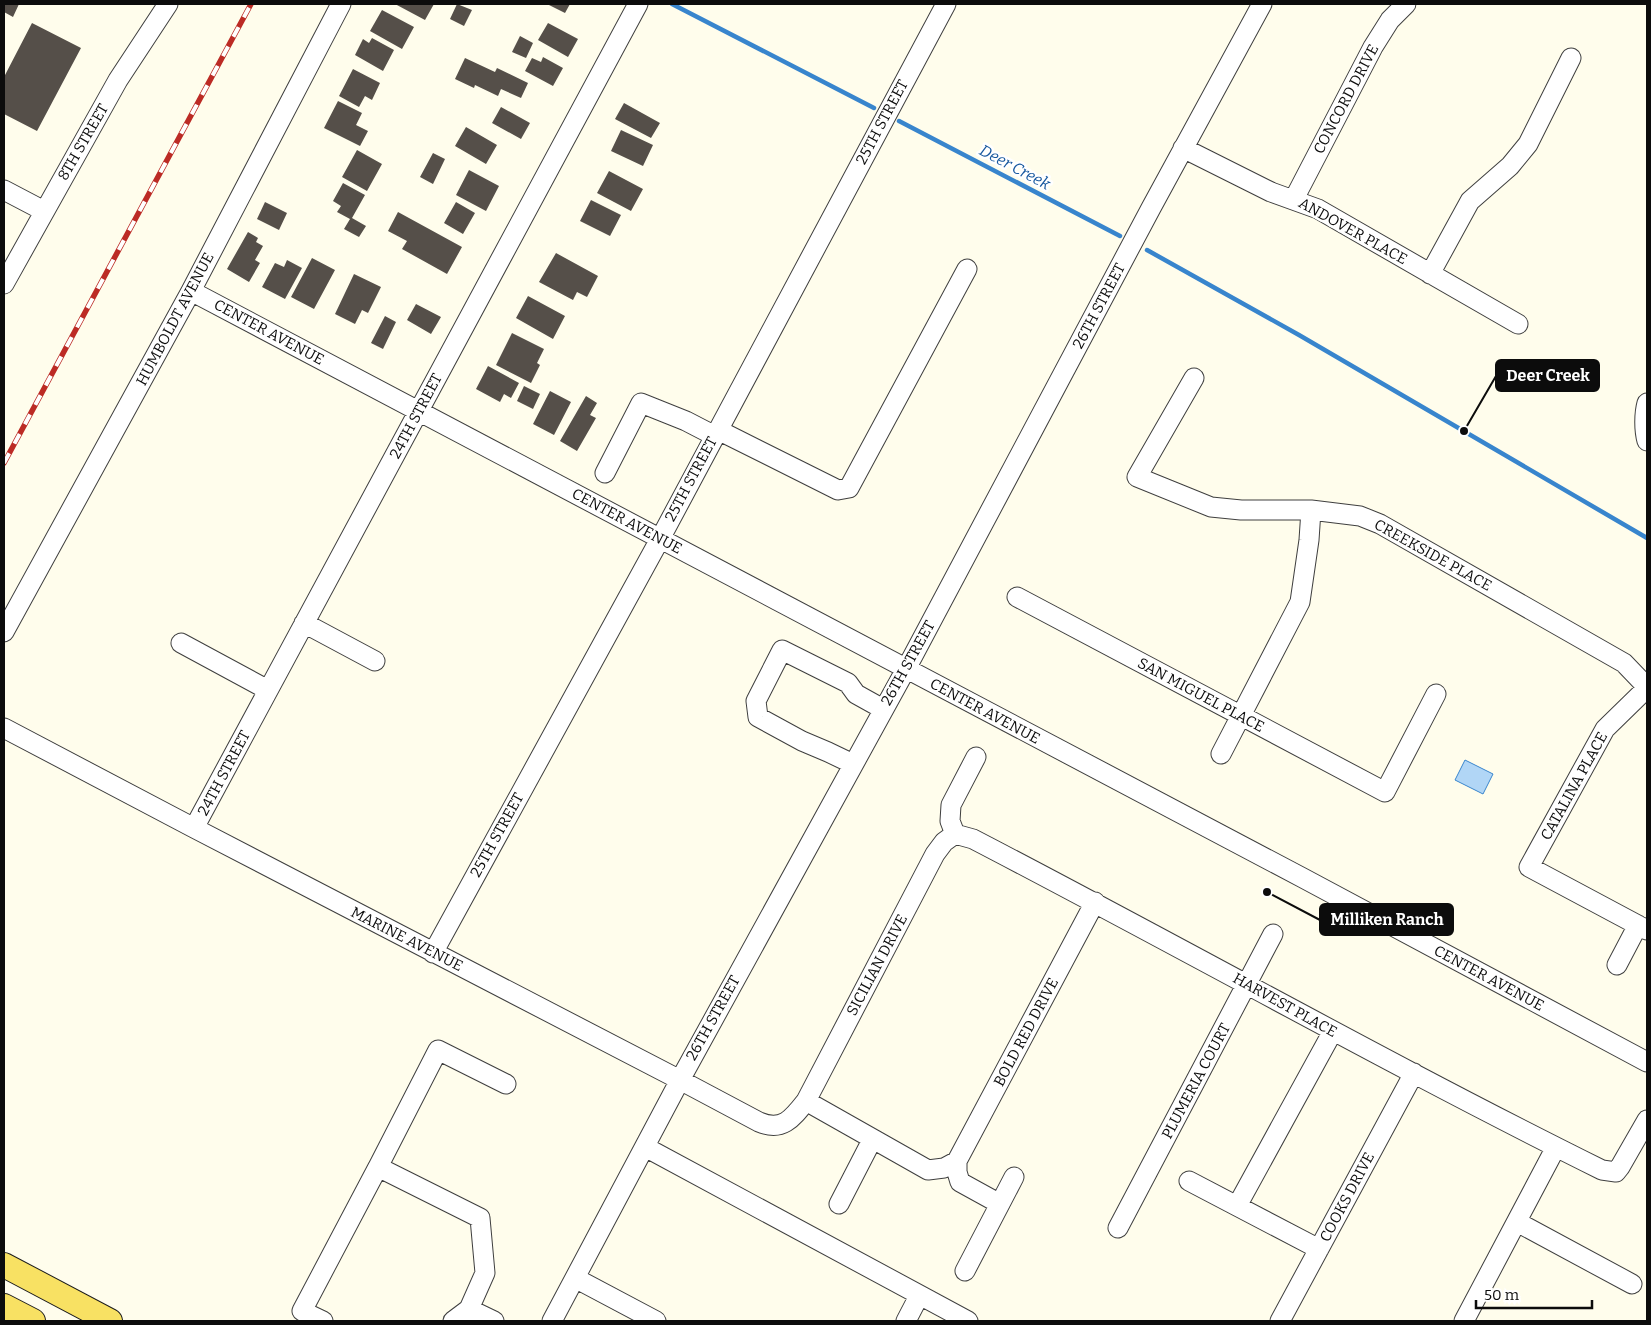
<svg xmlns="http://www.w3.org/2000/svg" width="1651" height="1325" font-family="Bitter,serif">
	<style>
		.water { fill: #b1d6f6; stroke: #3885cd }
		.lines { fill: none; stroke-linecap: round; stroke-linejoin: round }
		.stream { stroke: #3885cd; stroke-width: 4.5 }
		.building { fill: #554f49 }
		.minor-casing { stroke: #3f3f3f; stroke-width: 21 }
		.major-casing { stroke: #1d1d1d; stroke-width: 26 }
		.minor { stroke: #fff; stroke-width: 19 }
		.major { stroke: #f8e163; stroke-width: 24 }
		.rail-casing { stroke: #bc2b25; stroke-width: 5.5 }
		.rail { stroke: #fff; stroke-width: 4; stroke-dasharray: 11; stroke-linecap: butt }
		.labels { text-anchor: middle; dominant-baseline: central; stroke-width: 5; stroke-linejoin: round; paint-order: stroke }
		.street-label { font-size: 15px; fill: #0c0c0c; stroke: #fff }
		.water-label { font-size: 16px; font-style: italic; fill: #16579e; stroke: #fff }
		.leader { fill: none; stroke: #0c0c0c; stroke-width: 2 }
		.callout-dot { fill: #0c0c0c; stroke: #fff; stroke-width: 2 }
		.callout { fill: #0c0c0c; stroke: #0c0c0c; stroke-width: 2 }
		.callout-label { font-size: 16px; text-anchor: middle; font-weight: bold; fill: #fff }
	</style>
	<rect width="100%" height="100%" fill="#fffdec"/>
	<path class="water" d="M1465,760L1493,774L1483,794L1455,780Z"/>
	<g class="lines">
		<path class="stream" d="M672,4L874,108
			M899,121L1120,236
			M1147,250L1299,335L1647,538"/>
	</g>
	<path class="building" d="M4,4H19L13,17L4,12Z
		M395,4H434L425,20Z
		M457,4L472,10L464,26L450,19Z
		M547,4H570L565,13Z
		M382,10L414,27L402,49L370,31Z
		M32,23L81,48L37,131L4,114V77Z
		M548,23L578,39L568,57L538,40Z
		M520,36L533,43L526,58L512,52Z
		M372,38L394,50L383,71L355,55L363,39L369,43Z
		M543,57L563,68L553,86L525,71L532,58L541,62Z
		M465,58L495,72L497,68L528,83L521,98L501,89L498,96L475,85L474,88L455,79Z
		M353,69L380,83L372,100L365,96L359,107L339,96Z
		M338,101L362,113L356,125L368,131L360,146L324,128Z
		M624,103L660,123L651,138L615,119Z
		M501,107L530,123L521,139L492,123Z
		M466,127L497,145L486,164L455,146Z
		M621,130L653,145L643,166L611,151Z
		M357,150L382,164L367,191L342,177Z
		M433,153L445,159L433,184L420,177Z
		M469,170L499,186L486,211L456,195Z
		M609,171L643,189L631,211L597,193Z
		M343,183L365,195L352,218L366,226L359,237L344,229L350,219L337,212L341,206L333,201Z
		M591,200L621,215L610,236L580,221Z
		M265,202L287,213L279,230L257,219Z
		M456,202L475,213L463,234L444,223Z
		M398,212L462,247L447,274L402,249L407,241L388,231Z
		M248,232L258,238L256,242L263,246L255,260L260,263L249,282L227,269Z
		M556,253L598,276L587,297L577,292L573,300L539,282Z
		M312,258L335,270L314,309L291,297Z
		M287,260L302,268L285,299L262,287L275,263L284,267Z
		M354,274L381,287L368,313L362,310L355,324L335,314Z
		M528,296L565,316L553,339L516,318Z
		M416,304L441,317L431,334L407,320Z
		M385,316L396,322L383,349L371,343Z
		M512,333L544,349L537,363L540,365L531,383L496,365Z
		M488,366L519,383L511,398L504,394L500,402L476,389Z
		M524,386L540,394L533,409L517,401Z
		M550,391L571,402L554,435L533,424Z
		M586,396L597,403L590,415L596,418L577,451L560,441Z"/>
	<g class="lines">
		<g class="minor-casing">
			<path id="minor" d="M1183,148L1271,192L1318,209L1518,324
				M4,190L44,211
				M1294,199L1373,47L1390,20L1406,4
				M1430,274L1470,201L1510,166L1528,144L1571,58
				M4,284L118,80L168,4
				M191,291L1303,878L1647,1062
				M1194,378L1137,477L1211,507L1241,510H1311L1360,516L1380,524L1624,663L1647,687
				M1647,403C1644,414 1644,430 1647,441
				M718,430L838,490L849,488L967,269
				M605,473L641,403L686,421L715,436
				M1017,597L1385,792L1436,694
				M304,623L375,661
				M4,632L191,291L341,4
				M181,643L268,690
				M1647,688L1605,729L1529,867L1647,930
				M4,728L194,828L680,1080L759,1122C782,1132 792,1119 806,1101L935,854L944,842L955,834
				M1221,754L1300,602L1309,540L1311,510
				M853,764L828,752L802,741L758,717L756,701L782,650L848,683L856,694L883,709
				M194,828L638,4
				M955,834L973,839C1183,948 1390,1065 1602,1170L1616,1172L1620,1167L1647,1120
				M955,834L950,821L951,805L976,757
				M433,953L660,539L946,4
				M1617,965L1638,925
				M806,1101L928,1170L944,1168L957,1161
				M645,1147L968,1321
				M1189,1181L1319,1249
				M839,1204L872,1140
				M1000,1204L960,1182L957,1172V1161L1095,902
				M1237,1206L1333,1031
				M1517,1222L1632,1284
				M1118,1228L1273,934
				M965,1271L1014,1177
				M575,1278L656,1321
				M323,1321L302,1311L378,1167
				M453,1321L469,1309
				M494,1321L469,1309L485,1273L480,1218L378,1167L438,1050L506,1084
				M552,1321L680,1080L906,669L1151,208L1262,4
				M906,1321L919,1296
				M1280,1321L1414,1073
				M1464,1321L1556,1147"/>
		</g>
		<g class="major-casing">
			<path id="major" d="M4,1265L110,1321
				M4,1306L33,1321"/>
		</g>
		<use href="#minor" class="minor"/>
		<use href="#major" class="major"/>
		<g class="rail-casing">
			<path id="rail" d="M4,463L251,4"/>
		</g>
		<use href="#rail" class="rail"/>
	</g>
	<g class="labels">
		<g class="street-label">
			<text transform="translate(1346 99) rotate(-62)">CONCORD DRIVE</text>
			<text transform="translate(882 122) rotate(-62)">25TH STREET</text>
			<text transform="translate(83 142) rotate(-60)">8TH STREET</text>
			<text transform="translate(1353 231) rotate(29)">ANDOVER PLACE</text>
			<text transform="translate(1099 306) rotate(-62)">26TH STREET</text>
			<text transform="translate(175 319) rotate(-62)">HUMBOLDT AVENUE</text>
			<text transform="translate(269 332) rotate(28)">CENTER AVENUE</text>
			<text transform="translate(416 416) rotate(-62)">24TH STREET</text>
			<text transform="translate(691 479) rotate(-62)">25TH STREET</text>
			<text transform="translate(627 521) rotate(28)">CENTER AVENUE</text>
			<text transform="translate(1433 555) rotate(29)">CREEKSIDE PLACE</text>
			<text transform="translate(908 663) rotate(-61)">26TH STREET</text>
			<text transform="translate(1201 695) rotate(28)">SAN MIGUEL PLACE</text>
			<text transform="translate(985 711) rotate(28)">CENTER AVENUE</text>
			<text transform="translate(224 773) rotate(-62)">24TH STREET</text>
			<text transform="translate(1574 786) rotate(-61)">CATALINA PLACE</text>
			<text transform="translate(497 835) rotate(-61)">25TH STREET</text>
			<text transform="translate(407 939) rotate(27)">MARINE AVENUE</text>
			<text transform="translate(877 965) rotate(-62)">SICILIAN DRIVE</text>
			<text transform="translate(1489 978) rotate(28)">CENTER AVENUE</text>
			<text transform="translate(1285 1005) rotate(29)">HARVEST PLACE</text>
			<text transform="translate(713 1018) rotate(-61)">26TH STREET</text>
			<text transform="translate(1026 1032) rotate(-62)">BOLD RED DRIVE</text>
			<text transform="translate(1196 1081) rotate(-62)">PLUMERIA COURT</text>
			<text transform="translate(1347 1197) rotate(-62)">COOKS DRIVE</text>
		</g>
		<g class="water-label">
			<text transform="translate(1015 167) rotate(28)">Deer Creek</text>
		</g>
	</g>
	<path class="leader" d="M1464 431L1496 376M1267 892L1320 920"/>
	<g class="callout-dot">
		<circle cx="1464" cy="431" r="5"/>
		<circle cx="1267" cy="892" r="5"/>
	</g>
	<g class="callout">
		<rect x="1496" y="360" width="103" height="31" rx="5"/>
		<rect x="1320" y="904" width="133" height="31" rx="5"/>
	</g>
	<g class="callout-label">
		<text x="1548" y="381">Deer Creek</text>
		<text x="1387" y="925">Milliken Ranch</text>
	</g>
	<rect width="1651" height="1325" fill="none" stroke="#0c0c0c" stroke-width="10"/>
	<path d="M1476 1300v8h116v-8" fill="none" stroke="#0c0c0c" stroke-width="2.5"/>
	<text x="1484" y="1300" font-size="15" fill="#0c0c0c" stroke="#ffffff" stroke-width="4" paint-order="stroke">50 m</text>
</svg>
